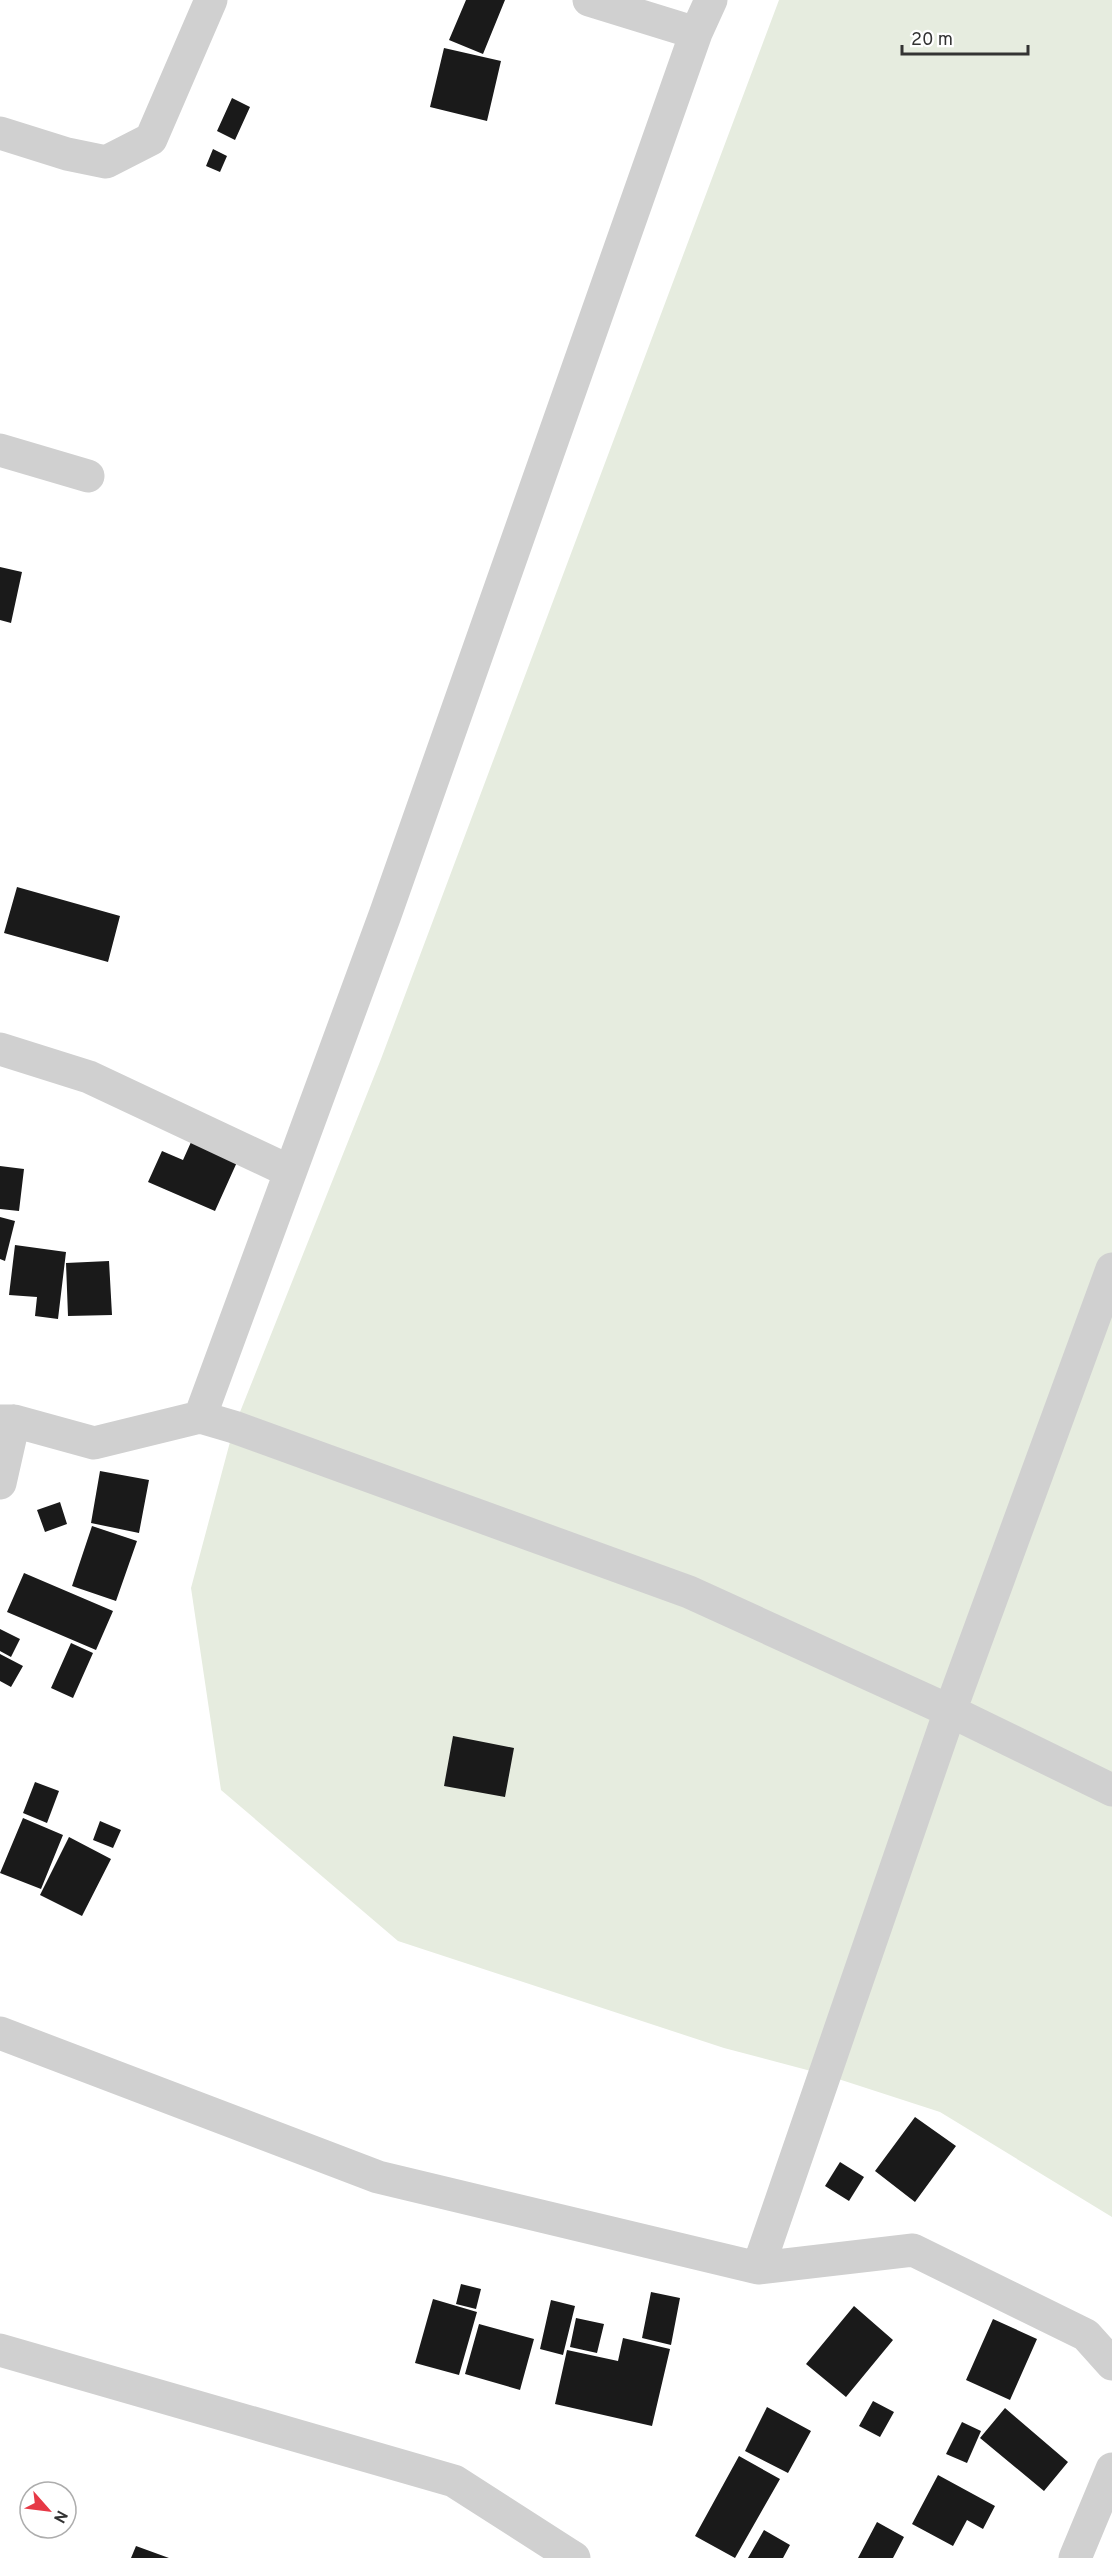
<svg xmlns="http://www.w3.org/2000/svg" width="1112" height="2558" font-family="Overpass,sans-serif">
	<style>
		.green { fill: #e6ecdf }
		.building { fill: #1a1a1a }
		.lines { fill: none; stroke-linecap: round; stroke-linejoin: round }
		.minor { stroke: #d0d0d0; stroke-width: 33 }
	</style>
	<rect width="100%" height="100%" fill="#fff"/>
	<path class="green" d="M779,0H1112V2217L940,2112L826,2075L724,2048L398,1941L221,1790L191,1588L234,1427L381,1059Z"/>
	<path class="building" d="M466,0H505L483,54L449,40Z
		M444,48L501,61L487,121L430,107Z
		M232,98L250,107L235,140L217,131Z
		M213,149L227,156L220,172L206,166Z
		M0,567L22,572L11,623L0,620Z
		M17,887L120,916L108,962L4,933Z
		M196,1131L242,1151L215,1211L148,1182L162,1151L183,1160Z
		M0,1166L24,1169L19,1211L0,1209Z
		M0,1217L15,1221L5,1261L0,1259Z
		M15,1245L66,1252L58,1319L35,1316L37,1297L9,1295Z
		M109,1261L112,1315L68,1316L66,1263Z
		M100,1471L149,1480L139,1533L91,1523Z
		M60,1502L67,1524L45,1532L37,1510Z
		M92,1526L137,1541L116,1601L72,1586Z
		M24,1573L113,1611L96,1650L7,1612Z
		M0,1629L20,1639L11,1657L0,1651Z
		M71,1643L93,1653L73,1698L51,1688Z
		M0,1654L23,1666L11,1687L0,1681Z
		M453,1736L514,1748L505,1797L444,1786Z
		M35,1782L59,1791L47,1823L23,1813Z
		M23,1818L63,1835L41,1889L0,1873Z
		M100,1821L121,1830L113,1848L93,1840Z
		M69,1837L111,1859L82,1916L40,1895Z
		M915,2117L956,2146L915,2202L875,2171Z
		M840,2162L864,2177L849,2201L825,2186Z
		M461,2284L481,2289L476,2309L456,2304Z
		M651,2292L680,2298L671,2345L642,2338Z
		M433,2299L477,2312L459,2375L415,2363Z
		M551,2300L575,2306L563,2355L540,2349Z
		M854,2306L893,2340L846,2397L806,2364Z
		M576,2318L604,2324L597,2353L570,2347Z
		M993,2319L1037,2339L1010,2400L966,2380Z
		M479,2324L534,2339L520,2390L465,2374Z
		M623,2338L670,2349L652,2426L555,2404L567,2350L618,2361Z
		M873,2401L894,2412L880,2437L859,2426Z
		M767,2407L811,2431L788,2473L745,2451Z
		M1005,2408L1068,2462L1044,2491L980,2438Z
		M962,2422L981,2431L967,2463L946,2454Z
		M739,2456L780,2479L735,2558L695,2536Z
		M938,2475L995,2506L983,2529L967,2520L953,2546L912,2524Z
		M877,2522L904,2537L893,2558H858Z
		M764,2530L790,2545L783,2558H748Z
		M136,2546L169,2558H131Z"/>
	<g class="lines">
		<path class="minor" d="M589,0L696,33
			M0,133L67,154L106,162L151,139L211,0
			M0,450L88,476
			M0,1049L89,1077L289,1171
			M200,1417L385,915L696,33L711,0
			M0,1421H14L94,1443L200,1417L234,1427L689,1592L950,1711L1112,1790
			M0,1483L14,1421
			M0,2033L378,2177L758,2268L950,1711L1112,1269
			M758,2268L913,2250L1086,2335L1112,2364
			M0,2350L454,2481L574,2558
			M1075,2558L1112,2469"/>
	</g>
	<g transform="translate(48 2510) rotate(118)"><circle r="28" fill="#ffffff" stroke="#adadad" stroke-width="1.5"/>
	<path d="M0-4.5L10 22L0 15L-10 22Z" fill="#e63946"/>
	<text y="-9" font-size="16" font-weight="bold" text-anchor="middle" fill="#333333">N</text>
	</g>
	<path d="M902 45v9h126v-9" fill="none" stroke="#333333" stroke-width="3"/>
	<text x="911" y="45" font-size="18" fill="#333333" stroke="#ffffff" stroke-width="4.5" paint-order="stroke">20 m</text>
</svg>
